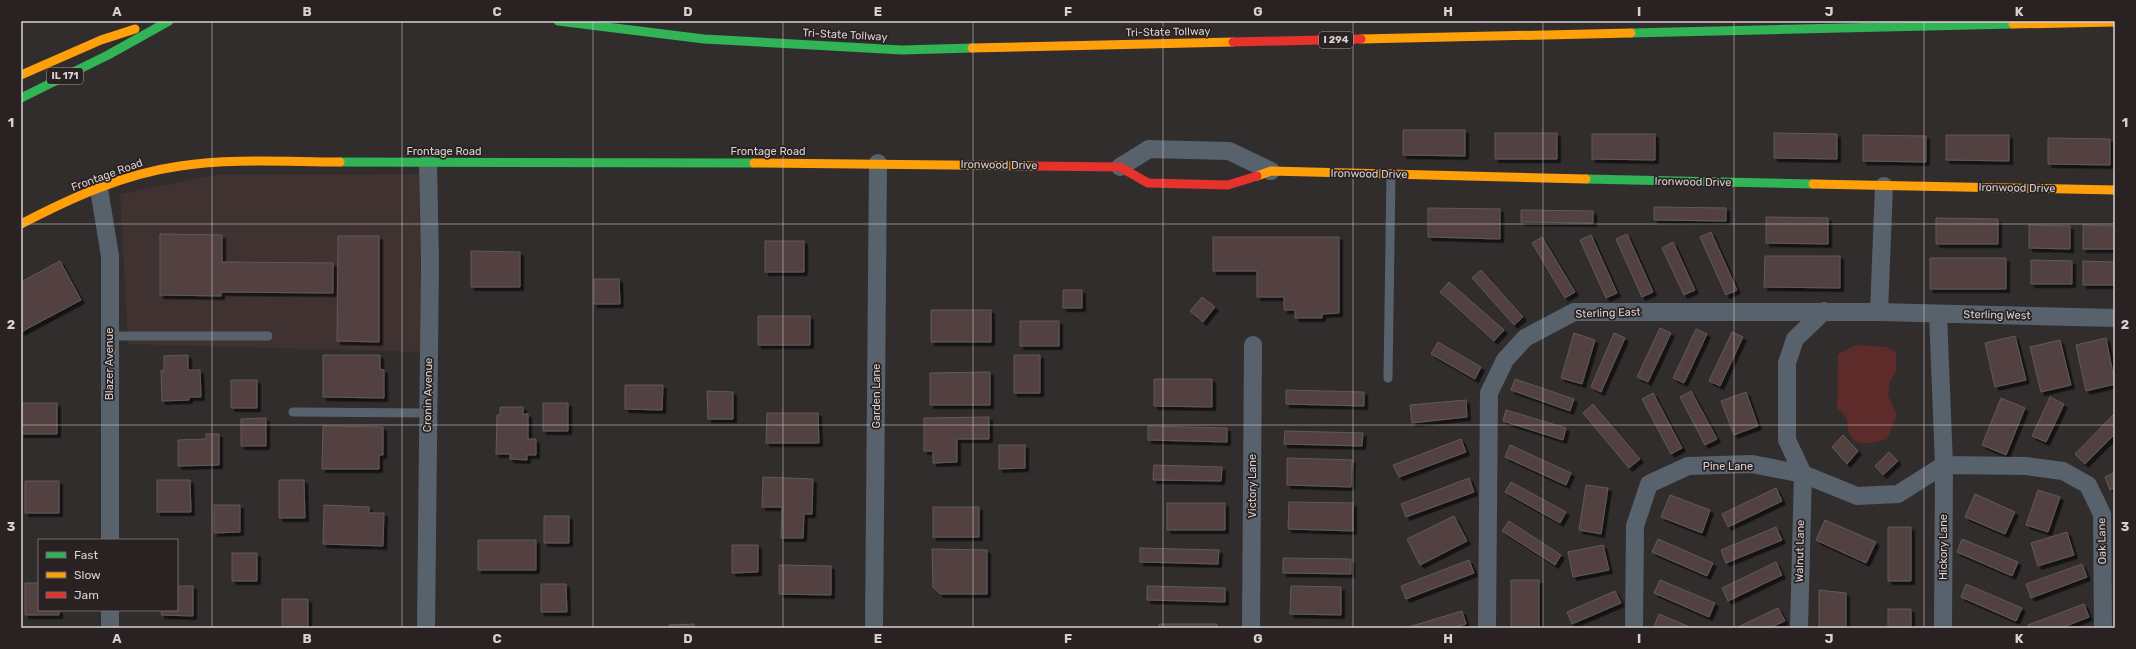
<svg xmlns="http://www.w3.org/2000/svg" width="2136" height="649" font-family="Rubik,sans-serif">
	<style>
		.built { fill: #403231 }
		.green { fill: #5c2b2a }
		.building { fill: #524141; stroke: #5f5b5a; filter: url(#shadow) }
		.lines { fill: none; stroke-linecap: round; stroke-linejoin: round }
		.lane { stroke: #58626d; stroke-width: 9 }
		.street { stroke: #58626d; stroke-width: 18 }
		.fast { stroke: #30b455; stroke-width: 9 }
		.slow { stroke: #ff9f0a; stroke-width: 9 }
		.jam { stroke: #e5322d; stroke-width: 9 }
		.grid { fill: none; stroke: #d7d2d1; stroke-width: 1; stroke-opacity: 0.55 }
		.labels { text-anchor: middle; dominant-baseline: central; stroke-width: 3.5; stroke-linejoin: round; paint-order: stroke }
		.shield { fill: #2a2222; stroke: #a39d9c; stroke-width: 1 }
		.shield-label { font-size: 10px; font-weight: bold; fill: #d7d2d1 }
		.street-label { font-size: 11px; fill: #d7d2d1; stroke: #2a2222 }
		.neatline { fill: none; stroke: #d7d2d1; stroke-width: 1.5 }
		.grid-label { font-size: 13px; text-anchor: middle; font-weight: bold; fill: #d7d2d1 }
	</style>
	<defs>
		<filter id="shadow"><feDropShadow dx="3.5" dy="3.5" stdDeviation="0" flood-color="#0009"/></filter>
	</defs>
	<rect width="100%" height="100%" fill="#322d2d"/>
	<path class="built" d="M419,174L421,352L128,344L120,194L216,175Z"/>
	<path class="green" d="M1856,345L1887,347L1896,353V372L1890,381L1888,396L1897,414L1887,439C1874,443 1853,449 1848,430C1847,426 1848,421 1846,418C1844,414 1840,411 1837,408L1838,354Z"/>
	<path class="building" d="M1403,130H1465V156L1403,155Z
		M1495,133H1557V159H1495Z
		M1774,133L1837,134V159L1774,158Z
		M1592,134H1655V160L1592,159Z
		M1863,135L1926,136V162L1863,161Z
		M1946,135H2009V161L1946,160Z
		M2048,138L2110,139V165L2048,164Z
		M1654,207L1726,208V221L1654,220Z
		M1428,208L1500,209V239L1428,237Z
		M1521,210L1593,211V223L1521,222Z
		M1766,217L1828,218V244L1766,243Z
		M1936,218L1998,219V244H1936Z
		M2029,225L2070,226V249L2029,248Z
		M2083,225L2115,226V249H2083Z
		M1711,232L1737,290L1726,295L1700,237Z
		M160,234L222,235V262L333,263V293L221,292V296L160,295Z
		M1627,234L1653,292L1642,297L1616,239Z
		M1591,235L1617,293L1606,298L1580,240Z
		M338,236H379V342L337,341Z
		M1213,237H1339V313L1322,314V318H1295V310H1284V297H1257V271H1213Z
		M1542,237L1575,292L1565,298L1532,243Z
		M765,241H804V272H765Z
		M1673,242L1695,290L1684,295L1662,248Z
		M471,251L520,252V287H471Z
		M1765,256H1840V288L1764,287Z
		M1930,258H2006V289H1930Z
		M2031,260L2072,261V284H2031Z
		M60,261L81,300L21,332V282Z
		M2083,261L2115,262V285H2083Z
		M1481,270L1523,317L1514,325L1472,278Z
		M594,279H619L620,304H594Z
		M1449,282L1504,330L1494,341L1440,292Z
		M1063,290H1082V308H1063Z
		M1202,297L1215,307L1203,322L1190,311Z
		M931,310H991V342H931Z
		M758,316H810V345H758Z
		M1020,321H1059V346H1020Z
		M1660,328L1671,333L1648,382L1637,377Z
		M1696,329L1707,334L1684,383L1673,378Z
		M1732,332L1743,337L1720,386L1709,381Z
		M1574,333L1595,340L1582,384L1561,378Z
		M1614,333L1625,338L1601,392L1591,387Z
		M2015,336L2026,380L1995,387L1985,343Z
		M2106,338L2115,384L2086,391L2076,345Z
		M2060,340L2071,385L2041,392L2030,347Z
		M1438,342L1481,367L1475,379L1431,354Z
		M188,355V370H200L201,397H189V400L162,401L161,370L164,371V356Z
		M323,355H380V369L384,370V398L323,397Z
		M1014,355H1040V393H1014Z
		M990,372V405H930V373Z
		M1154,379H1212V407L1154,406Z
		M1515,379L1574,399L1570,411L1511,390Z
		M231,380H257V408H231Z
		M625,385H663L662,410L625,409Z
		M1286,390L1364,392V406L1286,404Z
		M707,391L733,392V419H708Z
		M1691,391L1717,439L1705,445L1680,397Z
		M1746,392L1758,426L1734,435L1721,401Z
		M1653,393L1682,448L1671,454L1642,399Z
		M2050,397L2064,404L2046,442L2032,436Z
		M2001,398L2025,408L2006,455L1982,445Z
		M1466,400L1467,417L1412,423L1410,405Z
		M21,403H57V434H21Z
		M543,403H568V431H543Z
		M1593,404L1640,459L1629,468L1583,413Z
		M500,407H523V414H528V439H536V455H527V460L510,459V454H496L497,415H500Z
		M1506,410L1566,428L1563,440L1503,421Z
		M767,413H818L819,443H766Z
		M2115,413V434L2085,464L2075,454Z
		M989,417V439H957V462L933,463V451H924V418Z
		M266,418V446H241V419Z
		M323,426L383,427V455H379V469H322Z
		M1148,426L1227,428V442L1148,440Z
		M1285,431L1363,433L1362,446L1284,444Z
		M206,434H219V465L178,466V440L206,439Z
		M1843,435L1858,451L1847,464L1832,447Z
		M1461,439L1466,452L1399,477L1393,465Z
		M999,445H1025V468L999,469Z
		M1510,445L1571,473L1566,485L1505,457Z
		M1889,452L1898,461L1883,475L1875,466Z
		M1287,458L1352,460L1351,487L1287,485Z
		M1154,465L1222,467L1221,481L1153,480Z
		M2115,472V488L2110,490L2105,477Z
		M763,477L813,479L812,514H804L803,538H781L782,507H762Z
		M1469,478L1474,492L1406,517L1401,504Z
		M157,480H190L191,512H157Z
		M279,480H304L305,518H279Z
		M25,481H59V513H25Z
		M1511,482L1566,512L1560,523L1505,492Z
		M1586,485L1608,488L1601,534L1579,530Z
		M1776,488L1782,501L1728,527L1722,514Z
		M2038,490L2060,497L2048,532L2026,525Z
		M1975,494L2015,512L2005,534L1965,517Z
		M1670,495L1710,510L1702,533L1661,517Z
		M1289,502L1353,503V531L1288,529Z
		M1167,503H1225V530H1167Z
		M214,505H240V532L214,533Z
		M324,505L369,507V513H384L383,546L323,544Z
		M933,507H979V537H933Z
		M544,516H569V543H544Z
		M1454,516L1467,541L1420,565L1407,539Z
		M1825,520L1876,542L1866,563L1816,540Z
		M1509,521L1561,555L1555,565L1502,531Z
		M1776,527L1782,540L1726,563L1721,550Z
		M1888,527H1911V581H1888Z
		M2067,532L2074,555L2038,566L2031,543Z
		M1658,539L1713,563L1707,576L1652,552Z
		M1962,539L2018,562L2012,576L1957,552Z
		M478,540H536V570H478Z
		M732,545H758V572L732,573Z
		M1603,545L1609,570L1573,577L1568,552Z
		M1140,548L1219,550L1218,564L1140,562Z
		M932,549L987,550V594H940L933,587Z
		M232,553H257V581H232Z
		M1283,558L1351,559V574L1283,573Z
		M1469,560L1474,573L1406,599L1401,586Z
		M1776,562L1782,575L1728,601L1722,588Z
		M2082,564L2087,577L2031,598L2026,584Z
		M779,565L831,566V595L779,594Z
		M1511,580H1539V628H1511Z
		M1660,580L1715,603L1709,617L1654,593Z
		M25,583H39V610H59V615H25Z
		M541,584H566L567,612H541Z
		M1966,584L2022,608L2016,621L1961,597Z
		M177,586H193V616L161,615L162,610H177Z
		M1147,586L1225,588V602L1147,600Z
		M1291,586L1341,587V615L1290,614Z
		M1819,590L1846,593V628H1819Z
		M1615,591L1621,603L1572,624L1567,612Z
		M282,599H308V627H282Z
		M2084,604L2089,617L2061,628H2029L2028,625Z
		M1778,608L1785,621L1769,628H1736Z
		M1888,609H1911V628H1888Z
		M1462,611L1466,624L1452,628H1405Z
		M1659,614L1692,628H1656L1654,627Z
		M694,624V628H669V625Z
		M1159,624H1217V628H1159Z"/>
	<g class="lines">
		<path class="lane" d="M109,336H268
			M1388,378L1391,174
			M293,412L428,413"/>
		<path class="street" d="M1120,167L1149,149L1229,151L1271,171
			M99,189L110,256V540
			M1879,312L1884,186
			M1938,314L1944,465L1943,628
			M1944,465L2026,466L2063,471L2088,485L2102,514L2103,628
			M110,610V628
			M426,628L430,262L428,163
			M874,628L878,163
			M1251,628L1253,345
			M1487,628L1489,393L1505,360L1525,338L1574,312H1879L2115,318
			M1634,628L1635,526L1649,484L1688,466L1752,464L1803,474L1857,496L1898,494L1944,465
			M1799,628L1803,474L1787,440V363L1795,339L1824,311"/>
		<path class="fast" d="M558,21L704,39L902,50L972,48
			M1631,33L2013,24
			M21,98L108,55L169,21
			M340,162L754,163
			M1586,179L1813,184"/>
		<path class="slow" d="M2013,24L2115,22
			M1361,39L1631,33
			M972,48L1233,42
			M21,75L101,40L135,29
			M754,163L1033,166
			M1257,176L1271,171L1586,179
			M1813,184L2115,190
			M21,224C71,198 123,174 180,166C232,158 287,162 340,162"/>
		<path class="jam" d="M1233,42L1361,39
			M1033,166L1120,167L1148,183L1228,185L1257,176"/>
	</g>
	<path class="grid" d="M212,21V628M402,21V628M593,21V628M783,21V628M973,21V628M1163,21V628M1353,21V628M1543,21V628M1734,21V628M1924,21V628M21,224H2115M21,425H2115"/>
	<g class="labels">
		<g class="shield">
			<rect x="1319" y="32" width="34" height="16" rx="3"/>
			<rect x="47" y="68" width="36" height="16" rx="3"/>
		</g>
		<g class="shield-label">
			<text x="1336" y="40">I 294</text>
			<text x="65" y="76">IL 171</text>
		</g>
		<g class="street-label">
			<text transform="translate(1168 32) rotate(-1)">Tri-State Tollway</text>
			<text transform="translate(845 35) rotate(3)">Tri-State Tollway</text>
			<text x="444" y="151">Frontage Road</text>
			<text x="768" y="151">Frontage Road</text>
			<text transform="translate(999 165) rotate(1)">Ironwood Drive</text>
			<text transform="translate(1369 174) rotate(1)">Ironwood Drive</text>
			<text transform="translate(107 175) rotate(-20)">Frontage Road</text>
			<text transform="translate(1693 182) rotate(1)">Ironwood Drive</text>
			<text transform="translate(2017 188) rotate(1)">Ironwood Drive</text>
			<text transform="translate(1608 313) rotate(-2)">Sterling East</text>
			<text transform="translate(1997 315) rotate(1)">Sterling West</text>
			<text transform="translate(109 364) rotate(-90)">Blazer Avenue</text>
			<text transform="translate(428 395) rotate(-89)">Cronin Avenue</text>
			<text transform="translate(876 396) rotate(-90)">Garden Lane</text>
			<text x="1728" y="466">Pine Lane</text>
			<text transform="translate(1252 486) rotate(-90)">Victory Lane</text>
			<text transform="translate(2102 541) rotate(-91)">Oak Lane</text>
			<text transform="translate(1943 547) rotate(-90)">Hickory Lane</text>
			<text transform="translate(1800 551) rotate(-89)">Walnut Lane</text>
		</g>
	</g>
	<rect width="2136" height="649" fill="none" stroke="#2a2222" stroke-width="44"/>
	<rect x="38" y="539" width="140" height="72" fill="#2a2222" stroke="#6f6868"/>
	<rect x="46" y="552" width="20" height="6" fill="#30b455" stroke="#6f6868"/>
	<text x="74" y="559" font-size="12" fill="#d7d2d1">Fast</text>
	<rect x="46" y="572" width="20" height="6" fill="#ff9f0a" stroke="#6f6868"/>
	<text x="74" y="579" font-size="12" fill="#d7d2d1">Slow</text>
	<rect x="46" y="592" width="20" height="6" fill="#e5322d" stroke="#6f6868"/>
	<text x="74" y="599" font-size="12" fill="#d7d2d1">Jam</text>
	<rect x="22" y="22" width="2092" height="605" class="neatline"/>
	<g class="grid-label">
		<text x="117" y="16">A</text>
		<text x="307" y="16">B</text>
		<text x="497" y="16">C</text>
		<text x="688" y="16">D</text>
		<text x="878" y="16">E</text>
		<text x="1068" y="16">F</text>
		<text x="1258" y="16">G</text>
		<text x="1448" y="16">H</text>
		<text x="1639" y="16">I</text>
		<text x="1829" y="16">J</text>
		<text x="2019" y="16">K</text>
		<text x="11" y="127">1</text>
		<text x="2125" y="127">1</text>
		<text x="11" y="329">2</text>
		<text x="2125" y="329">2</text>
		<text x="11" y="531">3</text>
		<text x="2125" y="531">3</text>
		<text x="117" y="643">A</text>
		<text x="307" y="643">B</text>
		<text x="497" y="643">C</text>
		<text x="688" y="643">D</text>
		<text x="878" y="643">E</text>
		<text x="1068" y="643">F</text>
		<text x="1258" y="643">G</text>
		<text x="1448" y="643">H</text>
		<text x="1639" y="643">I</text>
		<text x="1829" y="643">J</text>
		<text x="2019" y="643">K</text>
	</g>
</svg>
